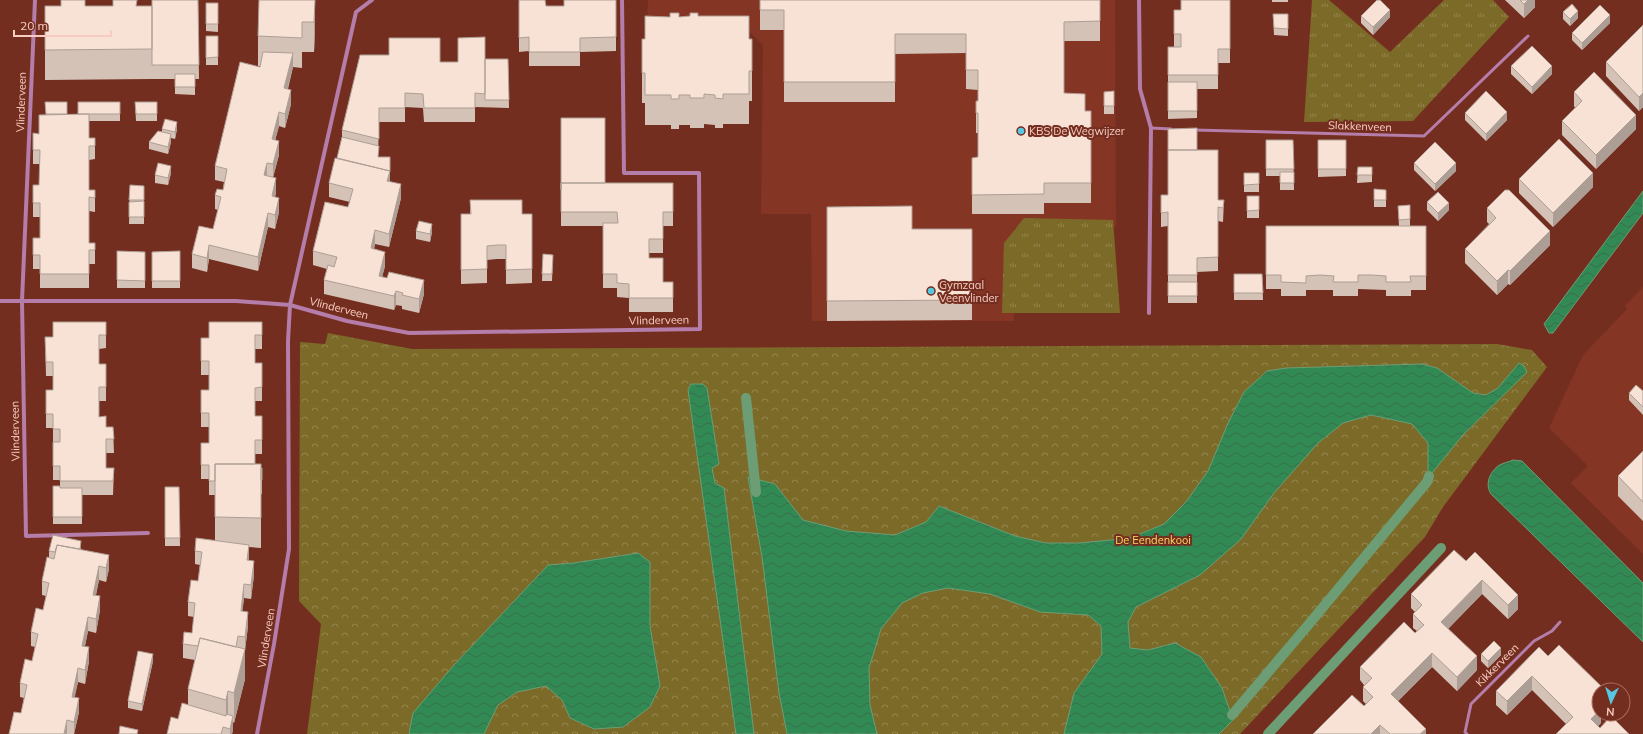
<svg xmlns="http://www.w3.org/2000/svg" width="1643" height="734" font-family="Mulish,sans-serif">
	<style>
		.built { fill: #843524 }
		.grass { fill: url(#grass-tufts) }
		.park { fill: url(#park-crowns) }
		.water { fill: url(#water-waves); stroke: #6d9d75 }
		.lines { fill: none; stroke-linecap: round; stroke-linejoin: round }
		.stream { stroke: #6d9d75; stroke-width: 10 }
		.lane { stroke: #b57daa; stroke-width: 3 }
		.street { stroke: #b57daa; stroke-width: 4 }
		.wall { fill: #d4c2b7 }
		.shaded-wall { fill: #ad9e95 }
		.building { fill: #f7e2d5; stroke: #ad9e95 }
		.poi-dot { fill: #56c9e1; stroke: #742e1f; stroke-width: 1.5 }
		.labels { text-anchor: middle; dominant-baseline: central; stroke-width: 4; stroke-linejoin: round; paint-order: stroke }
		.street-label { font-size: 11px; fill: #f8ccc2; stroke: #742e1f }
		.poi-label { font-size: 11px; fill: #f8ccc2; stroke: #742e1f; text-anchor: start }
		.park-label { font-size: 11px; fill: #fcdb64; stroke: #742e1f }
	</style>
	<defs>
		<pattern id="grass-tufts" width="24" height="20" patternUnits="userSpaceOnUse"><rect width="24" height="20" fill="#7c6a28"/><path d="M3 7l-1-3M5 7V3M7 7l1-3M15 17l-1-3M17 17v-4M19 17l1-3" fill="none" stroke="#96854f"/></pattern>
		<pattern id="park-crowns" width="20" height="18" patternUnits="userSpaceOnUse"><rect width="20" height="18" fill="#7c6a28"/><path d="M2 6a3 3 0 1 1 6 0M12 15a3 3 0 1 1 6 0" fill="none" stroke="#96854f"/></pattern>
		<pattern id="water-waves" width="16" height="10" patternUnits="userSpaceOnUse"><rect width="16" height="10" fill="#318954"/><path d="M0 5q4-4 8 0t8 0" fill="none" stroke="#3a6e4b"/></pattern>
	</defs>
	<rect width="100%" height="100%" fill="#742e1f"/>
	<path class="built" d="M648,0H1115L1116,227L1014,228V321H812L811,214H761L763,45L745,28L647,22Z
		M1643,287V554L1571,483L1588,466L1549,428L1583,355L1627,309L1625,306Z"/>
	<path class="grass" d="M1312,0H1329L1390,52L1444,0H1493L1509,17L1413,121L1304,122Z
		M1024,218L1113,220L1120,313H1002L1004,243Z"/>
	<path class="park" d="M328,333L412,349L1497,344L1532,350L1547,367L1443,507L1425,537L1240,734H307L321,624L299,601L300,342L325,344Z"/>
	<path class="water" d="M1643,191V213L1553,333H1549L1544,324Z
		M1519,363L1524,366L1527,372L1462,436L1428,478V443L1412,424L1371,415L1343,423L1318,443L1274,493L1241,539L1200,575L1136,607L1128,622L1130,648L1148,650L1175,643L1201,657L1222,688L1233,720L1219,734H1064L1074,693L1102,654L1101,626L1088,615L1040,612L990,594L948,588L923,593L902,603L881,629L869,668L870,705L877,734H787L779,693L762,557L748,477L775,484L803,520L846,531L895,535L926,522L939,506L1015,536L1046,543H1080L1130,538L1164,524L1186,502L1208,471L1229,421L1244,392L1267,371L1286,368L1422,364L1437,368L1473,393L1486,395L1498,388Z
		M691,384H703L707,388L719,464L712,468L715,483L724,488L754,734H736L688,390Z
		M1513,460L1522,461L1643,583V642L1491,494C1485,485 1489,473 1498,466C1502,463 1509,462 1513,460Z
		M638,553L650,562V626L660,686L650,707L623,727L594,729L570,718L562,700L546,686L517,692L498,705L484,734H410L409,733L413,713L454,665L548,565L574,563Z"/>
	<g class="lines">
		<path class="stream" d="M746,398L756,492
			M1232,715L1309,624L1427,482L1429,476
			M1268,734L1441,548"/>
		<path class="lane" d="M1151,128L1171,129
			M1194,130L1424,136L1528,36
			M1467,734L1465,732L1471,704L1534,641L1552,631L1560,622"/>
		<path class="street" d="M35,0L22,301L26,536L148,533
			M1139,0L1140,89L1151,128L1149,313
			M0,301H236L290,305L347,321L409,333L700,329L699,173H624L622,0
			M257,734L274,644L289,549L288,341L290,305L356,12L372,0"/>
	</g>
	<path class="wall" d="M198,0L199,79H195V95L175,94V79H152V78V79L45,80V6H152Z
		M315,0V29L314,52H302V68L293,67L288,89L291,104L285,128L279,126L275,140L279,155L273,177L276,192L275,197L279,212L275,229L268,227L258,271L209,259L207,272L192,268V254L213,229L218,210L215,209V195L223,190L224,182L215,180V166L260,67V66H258V36Z
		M519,0L546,6H564L616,0V51L580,52V66H529V51L519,52Z
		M760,0H1100V41H1064V93L1085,111H1091V203H1044V214H972V158L978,157V133H976V101H978V90L966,89V53L895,54V102H784V30H760Z
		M1230,0V63H1218V89H1197V118L1168,119V47H1174V10H1181Z
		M1272,0H1288V2H1272Z
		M1505,0H1535V7L1524,18Z
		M206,3H218V32L206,31Z
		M1563,12L1578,18L1570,26L1563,19Z
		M1273,14H1288V36L1274,35Z
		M698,16L749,39L752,71V101H749V124H723V128H715V125L704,124V128H690V125H679V129H671V125H645V103H642V69L645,39L679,17Z
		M1361,16L1390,17L1373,35L1361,23Z
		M1610,23L1582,50L1572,40V33Z
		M1643,25V107L1639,111L1606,76V62Z
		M206,36H218V65H206Z
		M485,59H508L509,108L475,107V122H424L423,108L405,107V122H379L378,157H390V181L401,198L389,247L375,244L374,249L385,266L382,277L424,294L419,313L402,309V306L396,305L394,310L324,294V280L327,269L313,265V251L348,207L350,202L329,197V183L337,158L342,137V130L440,62H458Z
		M1511,66L1552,74L1532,94L1511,74Z
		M1114,91V114H1104V92Z
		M1574,92L1636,129L1596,169L1562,135V121L1575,108L1574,106Z
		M45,102L67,114H78V102H120V121H89V138H95V159L89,160V190H95V212L89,211V243H95V264H89V288H40V269H33V238H40V217H33V185H39L40,164H33V133L39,134L46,115Z
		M135,102H157V121H136Z
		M1465,113L1507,120L1486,141L1465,120Z
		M561,118L605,183H673V226H663V253H649V258L663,282H673V312H629V298L617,297V288H603V226H561Z
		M162,129H177L175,139L171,138V142L168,154L149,149V142L162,132Z
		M1266,140H1293L1294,190H1280V176H1266Z
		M1318,140H1346V176L1318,177Z
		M1197,150L1218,200H1224L1223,222L1218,221V271L1197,272V303H1168V226L1161,227V204L1168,195Z
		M1414,163L1456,171L1435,191L1414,170Z
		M1358,167H1372V182L1357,183Z
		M171,173L168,185L155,183V175Z
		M1244,173H1259V192H1244Z
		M1519,179L1593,187L1553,227L1519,193Z
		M130,185L144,186V224H129Z
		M1374,189L1386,190V207H1374Z
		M1247,196H1259V218H1247Z
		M470,200L522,214H532V283L506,284V259H497L487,260V283L461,284V214H470Z
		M1427,202L1449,210L1438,221L1427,210Z
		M1410,205V226H1426V290H1411V296H1386V290L1358,289V296H1333V290H1306V296H1281V289H1266V226H1399L1398,206Z
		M827,207L912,229H972V320L827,321Z
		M1487,208L1550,245L1510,285L1508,284L1497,295L1465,263V249L1489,224L1487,222Z
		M416,231L432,232L430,242L416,239Z
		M117,251L145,252V288H117Z
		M180,251V288H152V252Z
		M543,254L553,255L552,281H542Z
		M1234,274H1262L1263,300H1234Z
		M106,322V348L99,349V364H106V401H99V417L106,427H113L114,453H106V468H114L113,495H82V524H53V486H60V480H53V428H46V390H53V376H46L45,337H53Z
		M262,322V349H255V363H262V401H255V416H262V454H255V464L262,468V494H261V548L249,547V560L254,575L251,599L244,598L242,612L248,626L245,650V679L234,723L233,722V730L232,734H167L188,705V689L195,660L183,658V644L192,633L194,617L188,616V602L198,581L200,565L195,564V551L215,541V495H209V479H201V443H209V427H201V390H209V375H201V338H209Z
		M1643,391V415L1629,400V393Z
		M1643,451V521L1618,496V476Z
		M165,487H179L180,546H165Z
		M81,548V550L109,569L106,582L99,580L96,595L100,610L96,633L88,631L85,646L89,661L85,684L78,682L74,697L79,712L74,734H9L21,713L24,698L20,697V683L32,661L35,647L31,646V632L43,610L46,596L42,595V581L49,558V551Z
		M1466,561L1518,609L1508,619L1482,594L1448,629L1477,670L1457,691L1432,667L1398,701L1426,734H1313L1364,706L1366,704L1363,701V687L1364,685L1360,680V667L1415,633L1417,631L1413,628V614L1415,612L1411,608V594Z
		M1481,654L1501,655L1488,668L1481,661Z
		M1548,656L1604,690H1599V714H1601V723L1598,726L1600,728L1566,724L1532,690L1507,715L1496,705V691Z
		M153,661L142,711L128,708V701Z"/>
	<path class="shaded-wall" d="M315,0V29L314,52V22Z
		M1528,0H1535V7L1524,18V4Z
		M1390,10V17L1373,35V27Z
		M1578,11V18L1570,26V19Z
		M1610,15V23L1582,50V43Z
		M293,53V67L284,102V88Z
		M1552,66V74L1532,94V87Z
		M291,90V104L285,128V114Z
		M1643,93V107L1639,111V97Z
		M279,112V126L272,153V139Z
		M1507,112V120L1486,141V134Z
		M1636,115V129L1596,169V155Z
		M177,122V129L175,139V132Z
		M171,134V142L168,154V147Z
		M279,141V155L273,178V164Z
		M267,163V177L264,175Z
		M1456,163V171L1435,191V184Z
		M171,166V173L168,185V178Z
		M390,171V185L387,181Z
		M1593,173V187L1553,227V213Z
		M276,178V192L272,210V196Z
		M401,184V198L389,247V234Z
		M279,198V212L275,229V215Z
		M1449,203V210L1438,221V213Z
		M268,213V227L258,271V257Z
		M432,224V232L430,242V234Z
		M375,230V244L371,262V248Z
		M1550,231V245L1510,285V271Z
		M209,245V259L207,272V258Z
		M385,252V266L379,290V276Z
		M1508,270V284L1497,295V281Z
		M424,280V294L419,313V299Z
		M396,291V305L394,310V296Z
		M249,545V559L247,574V560Z
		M109,555V569L106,582V568Z
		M254,561V575L251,599V585Z
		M99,566V580L93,609V595Z
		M1482,580V594L1441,636V622Z
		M244,584V598L241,625V611Z
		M1518,595V609L1508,619V605Z
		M100,596V610L96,633V619Z
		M248,612V626L245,651V637Z
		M88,617V631L82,660V646Z
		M89,647V661L85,684V670Z
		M1501,648V655L1488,668V661Z
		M245,649V679L234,723V693Z
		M1432,653V667L1391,708V694Z
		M153,654V661L142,711V704Z
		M1477,656V670L1457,691V677Z
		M78,668V682L72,711V697Z
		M1532,676V690L1507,715V701Z
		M228,691V721L226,728V700Z
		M1599,694V708L1593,700Z
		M79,698V712L74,734V722Z
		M1599,711V714H1601V723L1591,733V719Z
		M233,716V730L232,734H230V729Z
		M67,720V734H64Z
		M1380,725V734H1371Z
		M1426,729V734H1420Z"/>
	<path class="building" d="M61,0H85V6H113V0H137L136,6H152V49L45,50V6H61Z
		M152,0H198L199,65H152Z
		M259,0H315L314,22H302V38L258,36Z
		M519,0H545L546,6H564V0H616V37L580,38V52H529V37L519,38Z
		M760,0H1100V21L1064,22V93L1085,94V111H1091V183H1044V194L972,195V158L978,157V113H976V101H978V70H966V34H895V82H784V10H760Z
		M1181,0H1230V49H1218V75H1168V47H1181V34H1174V10H1181Z
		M1377,0H1380L1390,10L1373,27L1361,16Z
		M1520,0H1528L1524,4Z
		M206,3H218V24H206Z
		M1572,4L1578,11L1570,19L1563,12Z
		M1600,5L1610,15L1582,43L1572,33Z
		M670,13H679V17L690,16V13H698V16H749V39H752V71H749V94H723V99L715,98V95L704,94V98H690V95H679V99H671V95H645V73H642V39H645V16L670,17Z
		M1273,14H1288V29L1274,28Z
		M1643,25V93L1639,97L1606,62Z
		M206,36H218V57L206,58Z
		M485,37V94L475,93V108H424L423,94L405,93V108H379V139L342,130L360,55H389V38H440V62H458V38Z
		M1532,46L1552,66L1532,87L1511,66Z
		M263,52L293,53L284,88L291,90L285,114L279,112L272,139L279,141L273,164L267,163L264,175L276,178L272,196L279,198L275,215L268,213L258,257L209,245L207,258L192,254L199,226L213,229L221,197L215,195L217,189L223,190L227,169L215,166L240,62L260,67Z
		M485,59H508L509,100H485Z
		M1594,72L1636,115L1596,155L1562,121L1582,101L1574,92Z
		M175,74H195V87H175Z
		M1168,82H1197V111H1168Z
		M1114,91V106H1104V92Z
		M1486,91L1507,112L1486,134L1465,113Z
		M45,102H67V114H46Z
		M78,102H120V114H78Z
		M135,102H157V114H136Z
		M89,114V138H95V146H89V190H95V198L89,197V243H95V250H89V274H40V255H33V238H40V203H33V185H39L40,150H33V133L39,134V115Z
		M561,118H605V183H561V190Z
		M165,119L177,122L175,132L162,129Z
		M1197,128V150H1168V129Z
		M158,131L171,134L168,147L149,142Z
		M342,137L379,146L378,157H390V171L337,158Z
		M1559,139L1593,173L1553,213L1519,179Z
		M1266,140H1293L1294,169H1266Z
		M1318,140H1346V169H1318Z
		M1435,142L1456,163L1435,184L1414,163Z
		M1168,150H1218V200H1224L1223,208L1218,207V257L1197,258V275H1168V212L1161,213V195H1168Z
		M335,158L390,171L387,181L401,184L389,234L375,230L371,248L385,252L379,276L387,278L389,272L424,280L419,299L402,295L403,293L396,291L394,296L324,280L328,265L334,267L337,257L313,251L325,202L348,207L353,189L329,183Z
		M158,163L171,166L168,178L155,175Z
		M1358,167H1372V175H1357Z
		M1280,172H1294V183H1280Z
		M1244,173H1259V184L1244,185Z
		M561,183H673V212H663V239H649V258H663V282H673V298H629V284L617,283V274H603V223H618L617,212H561Z
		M130,185L144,186V200H129Z
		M1374,189L1386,190V200H1374Z
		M1505,190H1509L1550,231L1510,271L1508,270L1497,281L1465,249L1496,218L1487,208Z
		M1438,192L1449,203L1438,213L1427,202Z
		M1247,196H1259V210L1247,211Z
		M470,200H522V214H532V269L506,270V245H497L487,246V269L461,270V214H471Z
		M144,201V217H129V202Z
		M1410,205V219L1399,220L1398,206Z
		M912,206V229H972V300L827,301V207Z
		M419,221L432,224L430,234L416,231Z
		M1266,226H1426V276H1410L1411,282H1386V276L1372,275H1358V282H1333L1334,276L1320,275L1306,276V283L1281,282V275H1266Z
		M117,251L145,252V281L117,280Z
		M180,251V281H152V252Z
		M543,254L553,255L552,274H542Z
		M1234,274H1262L1263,293H1234Z
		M1168,282H1197V296H1168Z
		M53,322H106V335H99V364H106V387H99V417L106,416V427H113L114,439H106V468H114L113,481H60V466H53V442H60V429H53V414H46V390H53V362H46L45,337H53Z
		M209,322H262V335H255V363H262V387L255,388V416H262V440H255V464H215V481H209V465H201V443H209V413H201V390H209V361H201V338H209Z
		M1636,385L1643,391V407L1629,393Z
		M1643,451V502L1618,476Z
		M215,464H261V518L215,517Z
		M261,468H262V480H261Z
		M53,486H60V488H82V517H53Z
		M165,487H179L180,538H165Z
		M53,535L81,541L80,549L57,545L55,552L49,551Z
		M196,538L249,545L247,560L254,561L251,585L244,584L241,611L248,612L245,637L238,636L236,647L200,638L198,646L183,644L184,632L192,633L195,603L188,602L191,580L198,581L202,552L195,551Z
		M57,545L109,555L106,568L99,566L93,595L100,596L96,619L88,617L82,646L89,647L85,670L78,668L72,697L79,698L74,722L67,720L64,734H9L14,712L21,713L27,685L20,683L25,659L32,661L38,634L31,632L36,608L43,610L49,583L42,581L47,557L54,559Z
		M1454,550L1466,561L1475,552L1518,595L1508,605L1482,580L1441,622L1477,656L1457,677L1432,653L1391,694L1426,729L1420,734H1390L1380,725L1371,734H1313L1352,695L1364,706L1373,697L1363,687L1372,678L1360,667L1404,622L1415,633L1424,625L1413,614L1422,605L1411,594Z
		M200,638L245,649L234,693L228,691L226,700L188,689Z
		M1494,641L1501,648L1488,661L1481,654Z
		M1559,645L1604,689L1603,690H1599V694L1593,700L1599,706V711L1591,719L1600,728L1611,716L1629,734H1556L1573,717L1532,676L1507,701L1496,691L1539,647L1548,656Z
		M138,651L153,654L142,704L128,701Z
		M182,703L226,716V714L233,716L230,729L223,727L221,734H167L171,717L178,719Z
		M120,726L138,730L137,734H119Z"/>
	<g class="poi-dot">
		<circle cx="1021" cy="131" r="4"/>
		<circle cx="931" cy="291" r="4"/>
	</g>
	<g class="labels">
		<g class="street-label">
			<text transform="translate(21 102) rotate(-88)">Vlinderveen</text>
			<text transform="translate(1360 126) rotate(2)">Slakkenveen</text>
			<text transform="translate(339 308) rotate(14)">Vlinderveen</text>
			<text transform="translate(659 320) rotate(-1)">Vlinderveen</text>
			<text transform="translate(15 431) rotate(-91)">Vlinderveen</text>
			<text transform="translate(266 638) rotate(-81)">Vlinderveen</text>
			<text transform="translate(1497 665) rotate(-45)">Kikkerveen</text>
		</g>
		<g class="poi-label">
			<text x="1029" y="131">KBS De Wegwijzer</text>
			<text x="939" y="285">Gymzaal<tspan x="939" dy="13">Veenvlinder</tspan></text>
		</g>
		<g class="park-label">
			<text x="1153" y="540">De Eendenkooi</text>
		</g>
	</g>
	<g transform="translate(1611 702) rotate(184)"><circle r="19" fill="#742e1f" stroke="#a96d60"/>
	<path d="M0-3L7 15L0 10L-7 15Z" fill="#56c9e1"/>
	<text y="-6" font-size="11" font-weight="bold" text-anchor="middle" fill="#f8ccc2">N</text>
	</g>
	<path d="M14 30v6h97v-6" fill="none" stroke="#f8ccc2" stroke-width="2"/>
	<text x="20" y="30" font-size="12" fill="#f8ccc2" stroke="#742e1f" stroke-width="3" paint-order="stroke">20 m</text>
</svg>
